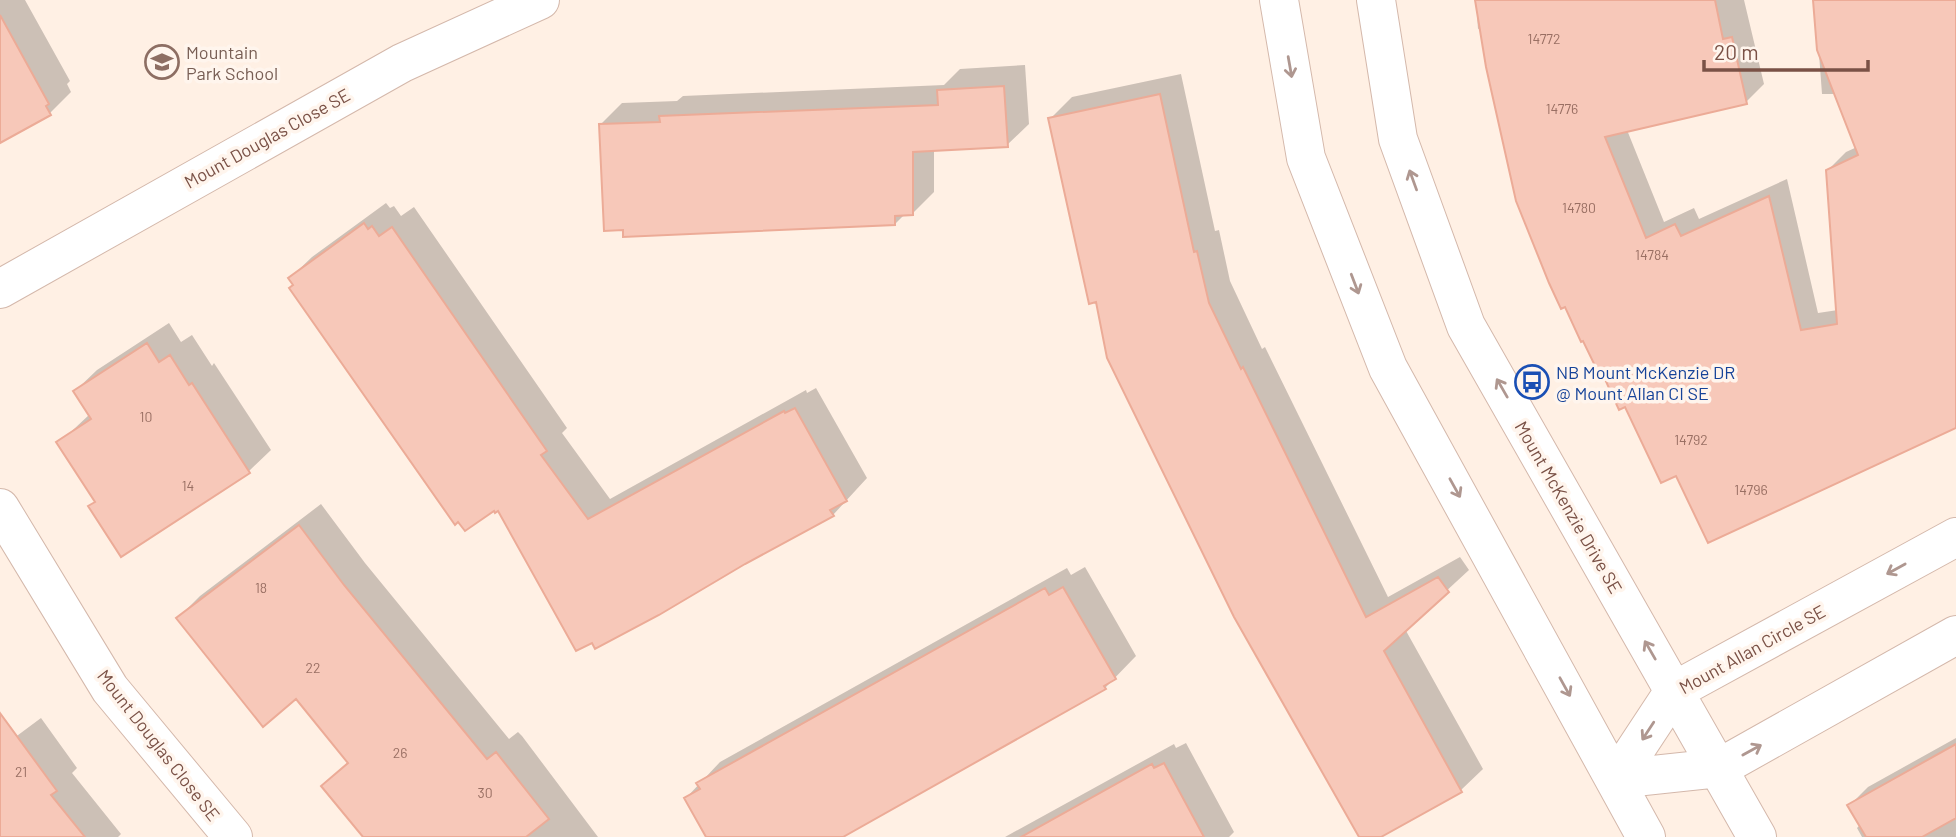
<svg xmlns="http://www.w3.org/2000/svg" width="1956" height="837" font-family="Barlow,sans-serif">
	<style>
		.shadow { fill: #0003 }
		.building { fill: #f7c8b9; stroke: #ecab97; stroke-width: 2 }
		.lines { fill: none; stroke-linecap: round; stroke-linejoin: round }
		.minor-casing { stroke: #d4b8ab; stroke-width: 40 }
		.minor { stroke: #fff; stroke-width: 38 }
		.oneway { stroke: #af9790 }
		.labels { text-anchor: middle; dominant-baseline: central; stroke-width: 7; stroke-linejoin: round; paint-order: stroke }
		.number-label { font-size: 14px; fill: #996f63 }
		.education-label { font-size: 18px; fill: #785e54; stroke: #fff5ed; text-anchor: start }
		.street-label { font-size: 18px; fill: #7a5146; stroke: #fff5ed }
		.transit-label { font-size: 18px; fill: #164399; stroke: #fff5ed; text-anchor: start }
	</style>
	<rect width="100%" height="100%" fill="#fff0e4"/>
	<path class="shadow" d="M0,0H25L70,81L67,84L71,92L50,113L0,141Z
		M1476,0H1744L1764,84L1746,102L1627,130L1664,222L1694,208L1699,219L1787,179L1818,313L1838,310L1828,170L1846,152L1857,147L1836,94H1822L1815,0H1956V397L1677,474L1625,405L1620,407L1566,305L1482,28L1478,29Z
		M1025,65L1029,124L1007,145L934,149V192L913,213L905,214L895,224L601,124L622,103L677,101L683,96L944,85L960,69Z
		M1181,74L1215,231L1219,230L1230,281L1262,349L1265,347L1388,597L1460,557L1469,570L1405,629L1483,769L1461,790L1377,837H1369L1097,300L1050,119L1072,97Z
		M386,203L390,208L394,206L401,216L414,207L567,428L562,433L610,499L806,390L807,393L816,388L867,478L833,515L744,563L499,508L459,519L290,278L312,257Z
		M169,323L181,342L192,335L212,366L214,363L271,450L249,471L122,555L97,501L59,443L90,414L75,391L97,370Z
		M321,504L365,563L509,739L518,732L522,736L598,837H366L323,786L349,761L296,697L178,618L200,596Z
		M1085,567L1136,656L1105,688L840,837H708L686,798L720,762L1067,568L1071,575Z
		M41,718L77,768L72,773L121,834L118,837H0V744L2,747Z
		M1956,738V837H1862L1857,828L1861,824L1850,805L1868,787Z
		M1186,743L1234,832L1229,837H1005L1174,744L1176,748Z"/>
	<path class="building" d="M1475,0H1715L1723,39L1732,37L1747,104L1605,137L1646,238L1675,224L1681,236L1769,196L1801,330L1837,324L1826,170L1858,155L1817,50L1813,0H1956V428L1708,543L1676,476L1661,483L1625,407L1619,410L1604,377L1601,378L1583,341L1581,342L1565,307L1561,309L1549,283L1516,201L1486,67Z
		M0,15L49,104L46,106L51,115L0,143Z
		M1004,86L1008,147L913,152V215L895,216V225L623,237V230L604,231L599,124L660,122L659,116L938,105L937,90Z
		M1160,94L1194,252L1197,251L1209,303L1241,369L1243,367L1366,617L1438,577L1449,592L1384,651L1462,792L1381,837H1359L1234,617L1107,358L1096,302L1089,304L1048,118Z
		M364,223L368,229L372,226L379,236L392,227L547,451L541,455L588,519L784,411L785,413L795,408L847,501L830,510L834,516L745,564L659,615L595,649L592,643L576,651L498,511L495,513L494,511L465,531L458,522L455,525L289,288L293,285L288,278Z
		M147,343L159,362L170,355L189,385L192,383L250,473L121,557L88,506L95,502L56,442L91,419L73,391Z
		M299,525L344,585L487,759L496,752L549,819L526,837H363L321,786L348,763L296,699L263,727L176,618Z
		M1063,587L1116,679L1104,686L1106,689L843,837H706L684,798L700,789L696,783L1045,588L1049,595Z
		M0,713L57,791L51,795L85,837H0Z
		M1956,744V818L1922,837H1866L1847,805Z
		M1164,763L1204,837H1021L1152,764L1154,768Z"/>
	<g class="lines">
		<g class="minor-casing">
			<path id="minor" d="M1279,0L1306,158L1388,368L1646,837
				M1376,0L1398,139L1466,326L1757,837
				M0,289L402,63L540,0
				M0,508L110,689L233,837
				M1616,779L1674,691L1956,537
				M1616,779L1719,768L1956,635"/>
		</g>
		<use href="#minor" class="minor"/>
	</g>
	<defs><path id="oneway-shaft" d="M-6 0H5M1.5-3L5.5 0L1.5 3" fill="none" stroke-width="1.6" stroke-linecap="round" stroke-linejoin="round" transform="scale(1.75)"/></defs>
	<g class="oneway">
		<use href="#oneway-shaft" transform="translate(1290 67) rotate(80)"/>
		<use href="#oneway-shaft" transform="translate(1413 180) rotate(-110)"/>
		<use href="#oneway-shaft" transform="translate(1355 284) rotate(69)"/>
		<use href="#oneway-shaft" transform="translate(1502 388) rotate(-120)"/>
		<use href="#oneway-shaft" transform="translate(1455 488) rotate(61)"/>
		<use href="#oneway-shaft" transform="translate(1896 569) rotate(151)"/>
		<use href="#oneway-shaft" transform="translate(1650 650) rotate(-120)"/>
		<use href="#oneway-shaft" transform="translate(1565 687) rotate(61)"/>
		<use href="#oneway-shaft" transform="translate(1648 731) rotate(123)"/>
		<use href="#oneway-shaft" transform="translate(1752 750) rotate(-29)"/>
	</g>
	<defs>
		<g id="school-ring" transform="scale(1.75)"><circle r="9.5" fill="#fff5ed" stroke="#8d6e63" stroke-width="1.5"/><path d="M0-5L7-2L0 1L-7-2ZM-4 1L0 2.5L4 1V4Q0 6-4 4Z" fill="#8d6e63"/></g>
		<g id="bus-ring" transform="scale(1.75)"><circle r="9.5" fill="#fff5ed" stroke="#1a4fb4" stroke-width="1.5"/><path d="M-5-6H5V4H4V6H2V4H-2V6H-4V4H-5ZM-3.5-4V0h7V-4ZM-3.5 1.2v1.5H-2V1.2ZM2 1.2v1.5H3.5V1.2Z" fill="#1a4fb4"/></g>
	</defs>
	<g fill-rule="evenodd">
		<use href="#school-ring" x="162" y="62"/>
		<use href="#bus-ring" x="1532" y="382"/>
	</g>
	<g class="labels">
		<g class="number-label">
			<text x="1544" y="38">14772</text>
			<text x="1562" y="108">14776</text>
			<text x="1579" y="207">14780</text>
			<text x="1652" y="254">14784</text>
			<text x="146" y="416">10</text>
			<text x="1691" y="439">14792</text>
			<text x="188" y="485">14</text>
			<text x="1751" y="489">14796</text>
			<text x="261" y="587">18</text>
			<text x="313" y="667">22</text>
			<text x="400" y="752">26</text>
			<text x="21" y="771">21</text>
			<text x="485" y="792">30</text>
		</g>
		<g class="education-label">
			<text x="186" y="52">Mountain<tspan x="186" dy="21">Park School</tspan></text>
		</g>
		<g class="street-label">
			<text transform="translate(267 138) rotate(-29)">Mount Douglas Close SE</text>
			<text transform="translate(1569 507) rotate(60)">Mount McKenzie Drive SE</text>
			<text transform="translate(1752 649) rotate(-29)">Mount Allan Circle SE</text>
			<text transform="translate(159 745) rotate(52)">Mount Douglas Close SE</text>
		</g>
		<g class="transit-label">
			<text x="1556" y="372">NB Mount McKenzie DR<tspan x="1556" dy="21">@ Mount Allan CI SE</tspan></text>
		</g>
	</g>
	<path d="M1704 60v10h164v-10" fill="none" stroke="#7a5146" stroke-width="3.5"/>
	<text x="1714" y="60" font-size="21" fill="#7a5146" stroke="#fff5ed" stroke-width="5" paint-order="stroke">20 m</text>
</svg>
